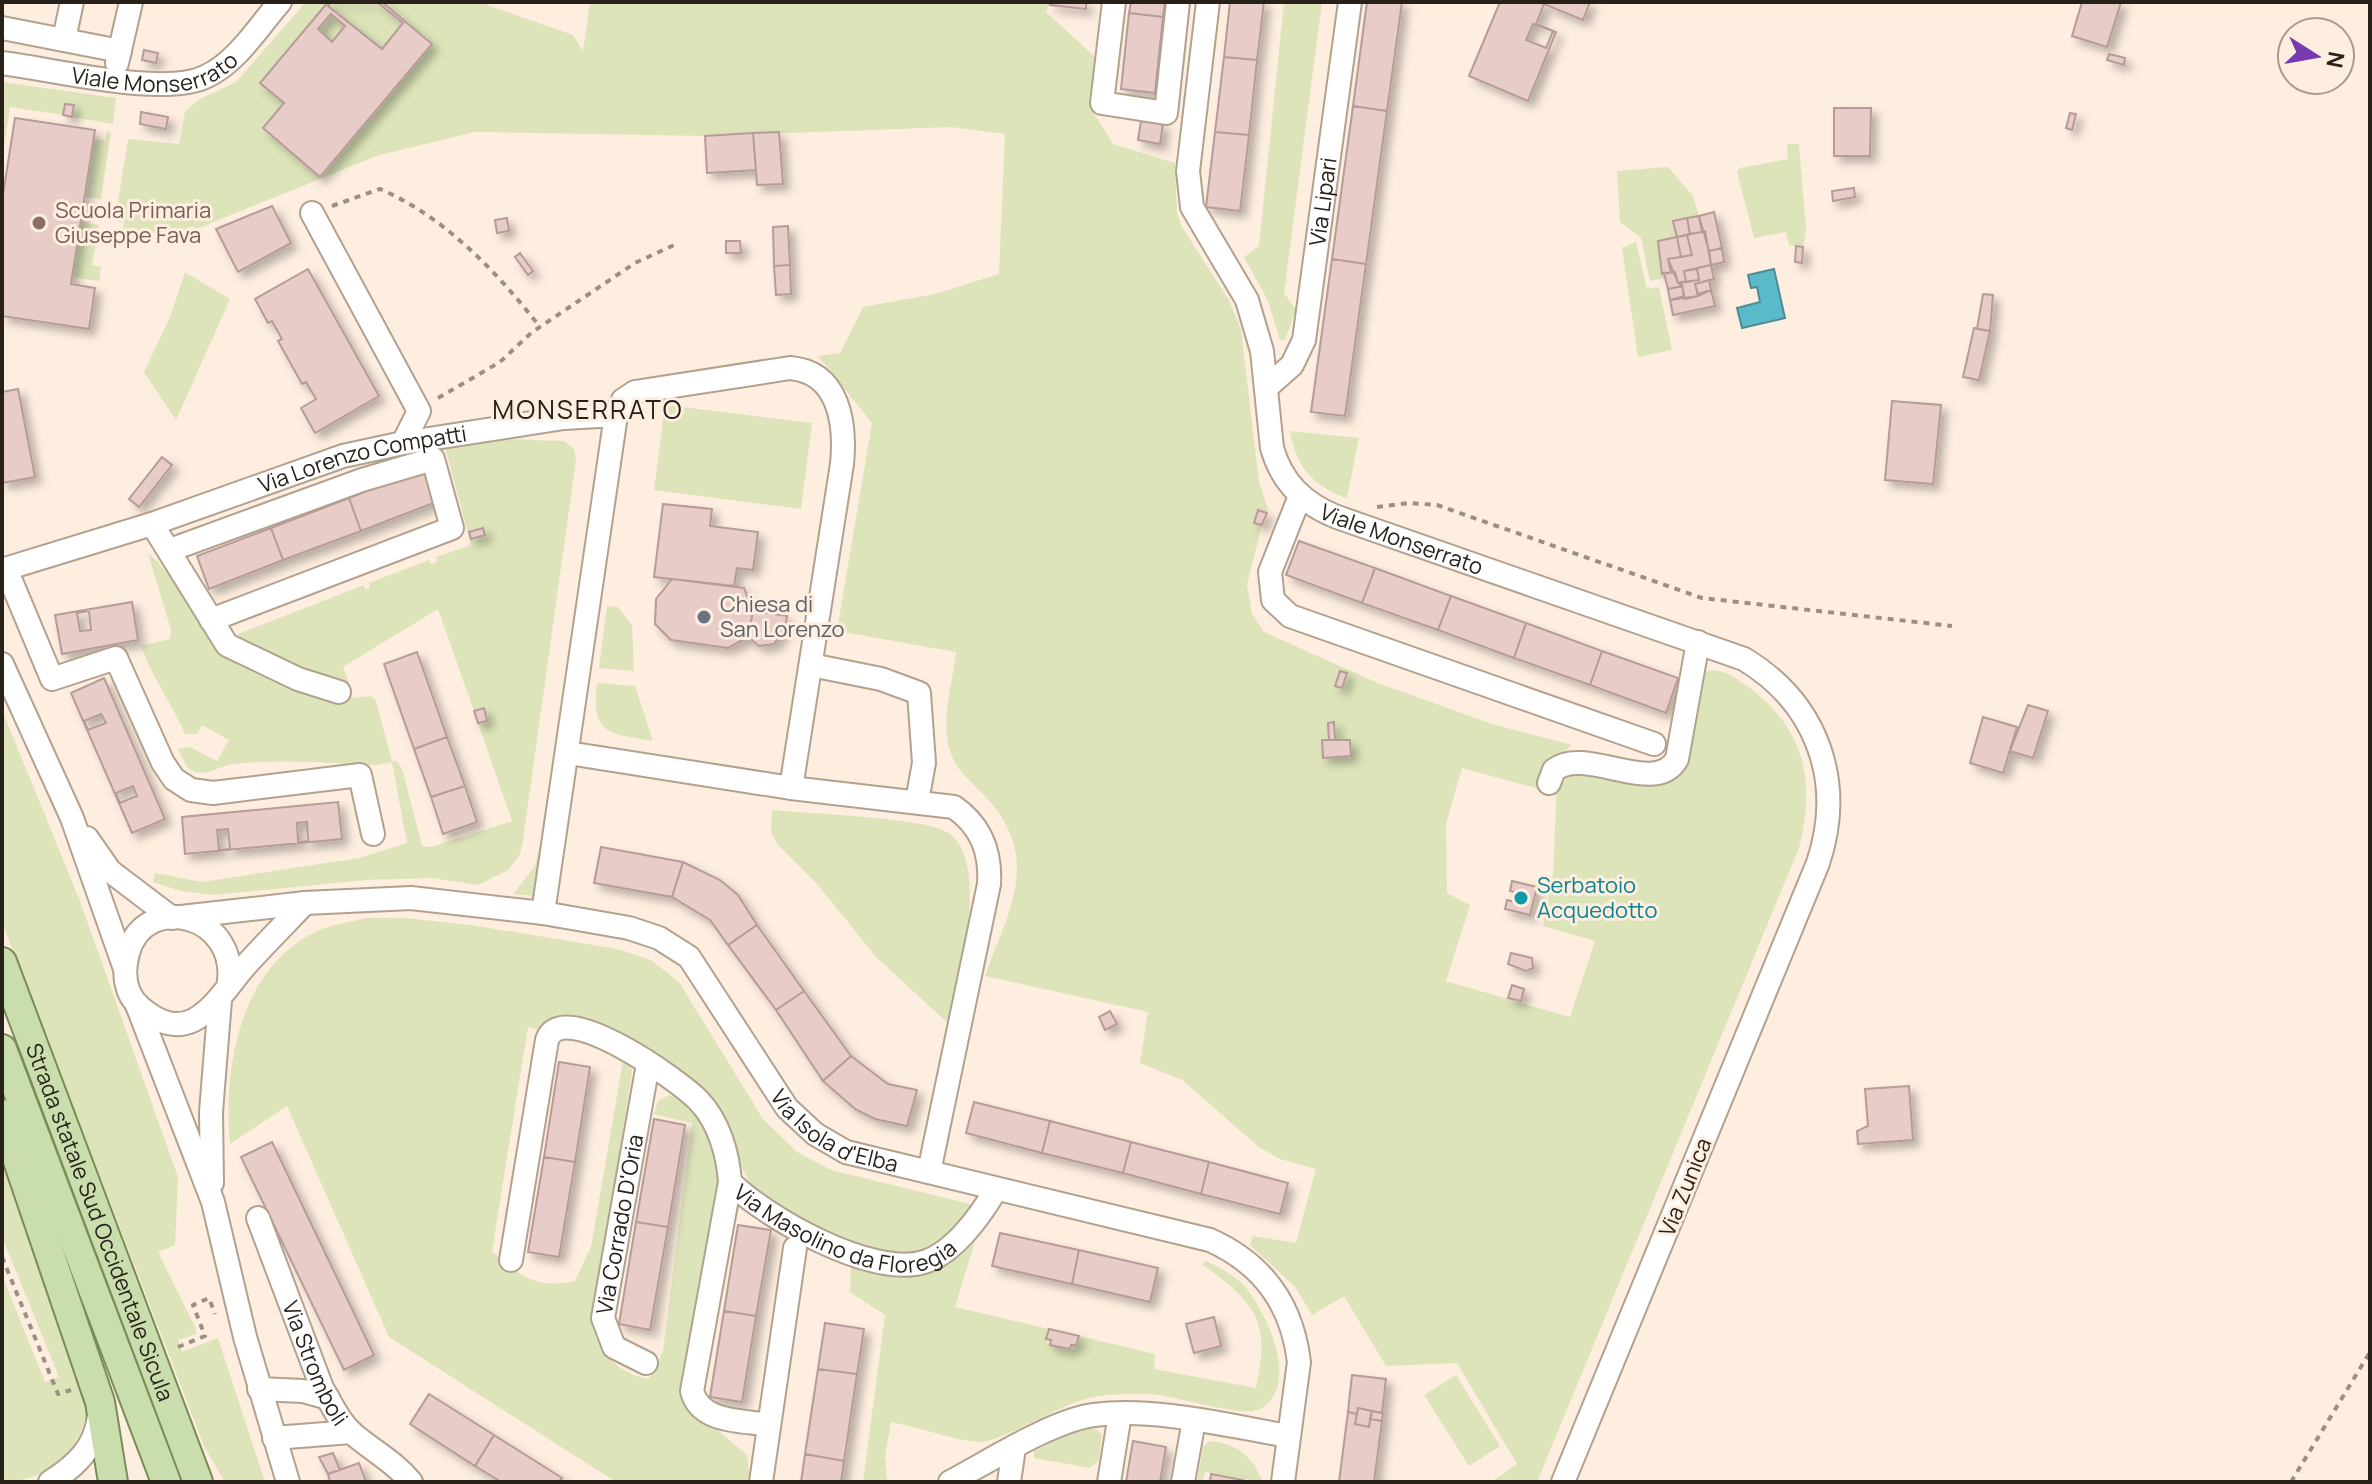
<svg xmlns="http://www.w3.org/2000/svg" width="2372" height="1484" font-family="Manrope,sans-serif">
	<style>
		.green { fill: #dde4b9 }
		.water { fill: #5bbaca; stroke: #4c8c95; stroke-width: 2 }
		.building { fill: #e8ccc8; stroke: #b69b98; stroke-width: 2; fill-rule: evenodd; filter: url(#shadow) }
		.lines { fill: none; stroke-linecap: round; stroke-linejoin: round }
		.minor-casing { stroke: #b3a18f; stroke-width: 26 }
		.major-casing { stroke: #7a8c56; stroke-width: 32 }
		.path { stroke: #9b8f84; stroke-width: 4; stroke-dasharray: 6 6; stroke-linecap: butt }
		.minor { stroke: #fff; stroke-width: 22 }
		.major { stroke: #caddad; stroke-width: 28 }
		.education-dot { fill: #8d6e63; stroke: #feeedf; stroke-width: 3 }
		.worship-dot { fill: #6b7280; stroke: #feeedf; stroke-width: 3 }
		.culture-dot { fill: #0f9aa8; stroke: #feeedf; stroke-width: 3 }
		.labels { text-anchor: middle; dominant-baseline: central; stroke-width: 6; stroke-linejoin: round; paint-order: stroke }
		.street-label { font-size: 22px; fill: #28211a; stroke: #feeedf }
		.education-label { font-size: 22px; fill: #785e54; stroke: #feeedf; text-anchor: start }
		.worship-label { font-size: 22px; fill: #5b616d; stroke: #feeedf; text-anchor: start }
		.culture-label { font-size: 22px; fill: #0d838f; stroke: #feeedf; text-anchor: start }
		.quarter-label { font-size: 26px; letter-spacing: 2px; fill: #28211a; stroke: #feeedf }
	</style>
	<defs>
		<filter id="shadow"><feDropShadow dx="6" dy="6" stdDeviation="4" flood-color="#0004"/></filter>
	</defs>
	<rect width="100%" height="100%" fill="#feeedf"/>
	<path class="green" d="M306,2H479L573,35L583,51L590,2H1050L1046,12L1095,57L1091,108L1113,144L1175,163L1177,213L1182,227L1229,300L1241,330L1259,482L1268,509L1267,513L1258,510L1255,523L1262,525L1247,585L1252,614L1264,632L1378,683L1492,724L1572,745L1552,764L1543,790L1462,768L1446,824L1447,893L1470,905L1446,981L1570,1017L1595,941L1543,926L1553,876L1557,782L1568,770L1669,778L1699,674C1717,665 1729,674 1744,684C1805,726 1816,780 1799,848L1537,1482H1491L1517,1464L1457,1363L1386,1366L1344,1296L1312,1315L1295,1287L1250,1245L1253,1236L1296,1243L1316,1169L1280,1159L1260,1148L1182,1080L1140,1063L1148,1012L985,976C1009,909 1042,860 987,798C971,781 953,769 948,744C942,716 953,680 956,652L837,631L872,423L818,356L840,353L863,307L935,294L999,274L1005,134L951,127L705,136L475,132L379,155L194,230L193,226L167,235L123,228L124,222L115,221L128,139L179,144L185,112L198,100L236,82Z
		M1284,2H1322L1284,293L1296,309L1285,340H1280L1268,301L1244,257L1259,246Z
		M2,82L116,98L113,124L72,117L74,105L65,104L63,115L10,107L2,160Z
		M107,131L111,132L101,199L85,197L94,139L105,140Z
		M1787,144H1799L1806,230L1803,247L1789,245L1786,232L1754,238L1737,172L1740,168L1788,159Z
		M1668,167L1693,196L1699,216L1674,221L1677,237L1659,241L1663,261L1659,262L1665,278L1650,281L1641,238L1620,222L1617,171Z
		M81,222L99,225L92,265L101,267L99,281L72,277Z
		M1636,242L1647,289L1659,287L1672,350L1638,357L1622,248Z
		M185,272L230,299L176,420L144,372L170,317Z
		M665,405L812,423L801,509L654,490Z
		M1290,431L1359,438L1347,498C1314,488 1295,465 1290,431Z
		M505,439L564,441L574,449L576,460L523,840L520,854L508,870L478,885L432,878L366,880L214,895L181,891L153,882L155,873L202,882L359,858L407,843L392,762L377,765C329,763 281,759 233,764C217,766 202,781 187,767L178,749L190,747L217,761L229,740L202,725L197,734H185C172,703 152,678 141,646L170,639L171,630L148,553C180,580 192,621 222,649C264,667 326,706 371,696L376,701L392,761L398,762L403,772L422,846L431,847L512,821L478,723L487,720L484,709L474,711L438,609L343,667L349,683H329L244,645L238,634L364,585L365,589L370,588L369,583L429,560L431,564L437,562L436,557L471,545L445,447Z
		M607,606L618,607L632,625L634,671L599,668Z
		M597,683L635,686L653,741C608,733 591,735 597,683Z
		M2,710L80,901L178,1177L175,1245L158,1252L196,1329V1334L178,1340L182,1352L218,1338L265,1482H225L204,1446L2,922Z
		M550,804L537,896L513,894L535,866Z
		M772,810C809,814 921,817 947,832C992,859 958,983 950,1025L876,957L818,885L778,845L771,833Z
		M366,918H405L471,925L617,949L651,960L679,982L763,1119L797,1152L831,1170L978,1206L968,1220L922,1255L876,1252L821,1231L802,1220L751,1185L701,1088L571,1014L545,1022L541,1030L528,1027L492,1251C518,1276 539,1290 575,1281L591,1247L623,1061L606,1048L563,1037L603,1043L631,1064L632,1072L593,1328C601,1356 620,1374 649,1379L663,1351L692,1123L654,1114L658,1101L669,1095C705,1111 711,1136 720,1172L683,1401L747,1455L750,1482H616L389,1337L287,1106L230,1144C223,1067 239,967 319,930C333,924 351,922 366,918Z
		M2,1160L88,1398C87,1446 50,1482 2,1482V1275L45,1382L59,1377L2,1237Z
		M979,1228L955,1307L1049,1329L1046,1343L1075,1350L1079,1336L1155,1354L1154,1369L1256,1388C1271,1320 1255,1303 1202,1264L1206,1261C1220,1268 1235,1275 1246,1288C1267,1314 1300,1383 1262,1408C1245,1420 1173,1394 1148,1394C1123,1394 1100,1393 1076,1402C1054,1410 1000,1441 981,1442C960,1442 915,1426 891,1422L885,1457L887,1480L863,1482L885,1315L850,1292L851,1264L891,1274Z
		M1456,1375L1500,1446L1469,1466L1424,1395Z
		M1086,1427L1096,1429L1102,1435L1099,1460L1090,1468L1034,1458V1451Z
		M1210,1441C1237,1443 1253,1457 1263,1482L1205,1472L1203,1482H1197L1203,1446Z"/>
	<path class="water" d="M1774,269L1785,318L1742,328L1737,308L1760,302L1757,287L1751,288L1748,275Z"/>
	<path class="building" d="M328,2H382L432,44L320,177L263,128L284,103L260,83ZM331,14L345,26L332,42L318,29Z
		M331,2H377L403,23L382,49L328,6Z
		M1050,2H1086V9L1050,5Z
		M1131,2H1165L1163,17L1129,13Z
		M1230,2H1264L1257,60L1224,57Z
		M1367,2H1402L1387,111L1353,106Z
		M1500,2H1590L1583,20L1544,4L1536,24L1556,32L1528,101L1469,76Z
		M2082,2H2121L2107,47L2072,36Z
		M1129,13L1163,17L1155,93L1121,89Z
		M1533,24L1553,31L1546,48L1526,40Z
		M144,50L158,53L156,63L142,60Z
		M2109,54L2125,58L2124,65L2107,60Z
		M1224,57L1257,60L1249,135L1215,132Z
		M65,104L74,105L72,117L63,115Z
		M1353,106L1387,111L1366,264L1332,259Z
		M1834,108H1871L1870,156H1834Z
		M141,112L168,117L166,129L140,124Z
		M2070,113L2076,114L2072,130L2066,128Z
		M15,118L95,130L71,284L95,288L89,329L2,316V201Z
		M1141,121L1163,124L1160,144L1138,140Z
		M779,132L783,184L757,185L753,133Z
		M1215,132L1249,135L1240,211L1206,207Z
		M753,133L756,170L707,173L705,136Z
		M1854,188L1855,197L1833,201L1832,191Z
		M272,206L291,243L238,272L216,229Z
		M1714,212L1722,248L1709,251L1699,216Z
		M1699,216L1702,232L1690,234L1687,218Z
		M507,218L509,231L497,233L495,220Z
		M1687,218L1690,234L1677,237L1673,221Z
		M788,226L790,265L774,266L773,227Z
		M1705,231L1711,265L1684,271L1686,282L1678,283L1668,259L1692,255L1687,235Z
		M1687,235L1692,255L1681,257L1677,237Z
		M1677,237L1681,257L1668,259L1671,273L1662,274L1658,241Z
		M726,241H740L741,253H726Z
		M1796,246L1803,247L1802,263L1795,262Z
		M1722,248L1724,262L1711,265L1709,251Z
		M520,253L533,271L528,275L515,257Z
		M1332,259L1366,264L1345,416L1311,412Z
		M790,265L791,294L776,295L774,266Z
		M1711,265L1714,279L1695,284L1698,296L1685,299L1681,282L1699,280L1697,268Z
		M308,269L379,396L315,433L301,408L316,399L306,382L302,384L278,341L282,339L272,321L268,323L255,299Z
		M1697,269L1699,280L1686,282L1684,271Z
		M1675,272L1678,283L1682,286L1668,289L1664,273Z
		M1709,280L1711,290L1698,294L1695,284Z
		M1682,286L1684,296L1670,300L1668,289Z
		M1711,290L1715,306L1673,315L1670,300L1698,296Z
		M1983,294L1993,295L1990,331L1977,329Z
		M1974,328L1990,331L1979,380L1963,377Z
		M18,389L35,477L2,483V392Z
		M1892,401L1941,405L1933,484L1885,480Z
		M162,457L172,465L139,507L129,499Z
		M423,469L436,502L361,531L349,498Z
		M349,498L361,531L283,560L271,528Z
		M663,504L712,509L710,526L758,532L753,570L737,568L734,586L654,577Z
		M1258,510L1267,513L1262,525L1254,523Z
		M271,528L283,560L209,589L197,556Z
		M483,528L485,535L471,539L469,532Z
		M1299,541L1375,568L1362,603L1286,575Z
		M1375,568L1451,596L1438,630L1362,603Z
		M672,579L744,588L753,611L748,637L728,648L671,640L655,624L656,599Z
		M1451,596L1526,623L1514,658L1438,630Z
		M132,602L138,640L62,654L55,615Z
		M89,611L91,630L80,631L77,613Z
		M753,611L787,616L785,628L774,644L759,646L748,637Z
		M1526,623L1602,651L1590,685L1514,658Z
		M1602,651L1678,678L1666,713L1590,685Z
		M417,652L447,737L414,749L384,664Z
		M1340,671L1347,673L1342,688L1335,686Z
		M104,678L165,819L132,833L71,693Z
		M2028,705L2048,711L2033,758L2010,751Z
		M484,708L487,721L478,723L474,711Z
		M101,714L106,723L88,730L84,721Z
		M1983,717L2017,727L2003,773L1970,763Z
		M1334,722L1335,740H1329L1328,723Z
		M447,737L465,786L431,797L414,749Z
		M1322,740H1350L1351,756L1323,758Z
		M133,786L137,796L120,803L116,793Z
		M465,786L477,822L443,834L431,797Z
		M338,802L342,839L185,854L182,817Z
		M307,822L308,841L298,842L297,823Z
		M228,829L230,849L219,850L217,830Z
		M601,847L683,862L672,897L594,883Z
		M683,862L720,880L738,895L757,925L728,945L710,920L672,897Z
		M1512,881L1537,887L1530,915L1505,909L1507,900L1524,904L1527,895L1510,891Z
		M757,925L804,991L776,1010L728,945Z
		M1511,953L1532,958L1533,968L1526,971L1508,964Z
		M1512,985L1524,989L1521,1001L1508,998Z
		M804,991L851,1056L823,1081L776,1010Z
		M1110,1011L1117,1024L1105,1030L1099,1017Z
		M851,1056L888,1084L917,1090L907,1126L875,1119L855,1109L823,1081Z
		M559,1062L590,1067L575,1162L544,1157Z
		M1909,1086L1913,1140L1858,1144L1857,1131L1868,1126L1865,1089Z
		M974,1102L1050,1121L1042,1153L966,1133Z
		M654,1119L685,1125L668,1227L636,1222Z
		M1050,1121L1131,1142L1123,1173L1042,1153Z
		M272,1142L374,1355L344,1370L241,1157Z
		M1131,1142L1209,1162L1201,1194L1123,1173Z
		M544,1157L575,1162L559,1257L528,1252Z
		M1209,1162L1288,1183L1280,1214L1201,1194Z
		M636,1222L668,1227L650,1330L619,1324Z
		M738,1225L771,1230L756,1316L724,1311Z
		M1000,1233L1079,1250L1072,1284L992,1266Z
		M1079,1250L1158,1268L1150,1302L1072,1284Z
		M724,1311L756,1316L742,1402L710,1397Z
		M1214,1317L1221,1346L1194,1353L1186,1324Z
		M825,1323L864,1329L857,1374L818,1369Z
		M1049,1329L1079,1336L1076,1345H1071L1070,1349L1050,1345L1051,1340L1046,1339Z
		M818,1369L857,1374L844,1461L805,1454Z
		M1352,1375L1386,1379L1382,1413L1358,1408L1357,1414L1348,1412Z
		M429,1394L494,1435L475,1466L410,1424Z
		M1358,1408L1372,1411L1369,1427L1355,1424Z
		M1372,1411L1383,1413L1382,1421L1370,1419Z
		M1348,1412L1357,1414L1355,1424L1369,1427L1370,1419L1382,1421L1374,1482H1339Z
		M494,1435L562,1478L559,1482H501L475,1466Z
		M1133,1441L1166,1447L1160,1482H1126Z
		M333,1453L340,1470L328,1474L319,1457Z
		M805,1454L844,1461L841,1482H801Z
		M359,1463L366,1482H330L328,1474Z
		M1211,1474L1243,1480V1482H1210Z"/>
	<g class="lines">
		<g class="minor-casing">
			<g id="minor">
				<path d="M1114,2L1102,103L1166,113L1178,2"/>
				<path id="s1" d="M1208,2L1188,171L1192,207L1247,300L1262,351L1272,448C1282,483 1304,504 1337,517L1744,659C1818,704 1845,782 1818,863L1563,1482"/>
				<path d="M2,28L120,51"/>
				<path d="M64,39L72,2"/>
				<path id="s2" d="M2,63C52,69 165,98 207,76C237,62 259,26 280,2"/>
				<path d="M117,63L131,2"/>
				<path d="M312,213L419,411L403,443"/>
				<path id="s3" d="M1266,388L1292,365L1304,340L1350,2"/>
				<path d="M616,415L623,400L635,392L790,368C839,372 846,423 842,464L791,788"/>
				<path d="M1300,496L1270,572L1273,600L1290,616L1654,744"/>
				<path d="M152,524L227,645L298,679L339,692"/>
				<path d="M170,550L362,480L433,459L452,528L211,620"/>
				<path d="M6,569L52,679L116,658L163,763L174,779L191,790L213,793L360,775L373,834"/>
				<path id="s4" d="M2,570L152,524L343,456L403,443L564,418L616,415L543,913"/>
				<path d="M2,664L72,818L124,966"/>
				<path d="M811,665L881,679L919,693L924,763L917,801"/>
				<path d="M568,753L791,788L954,807C981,826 991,851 989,884L929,1172"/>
				<path d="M1549,783L1554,770C1586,745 1655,798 1677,759L1698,642"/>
				<path d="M87,838L110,871L172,918"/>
				<path id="s5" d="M181,917L305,903L411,898L543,913L629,928L659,938L689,957L787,1108L815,1134L846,1152L1210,1240C1263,1264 1292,1304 1299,1362L1283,1482"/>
				<path d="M228,987C242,915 145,890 128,953C123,972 124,994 141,1008C192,1051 217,998 246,965C265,944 285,924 305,903"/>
				<path d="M137,1005L213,1202L245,1337L288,1482"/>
				<path d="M730,1182L692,1391C700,1423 741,1420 769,1425"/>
				<path d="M212,1183L211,1112L220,1000"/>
				<path id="s6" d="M258,1218L322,1388C331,1403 338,1420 351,1432C371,1450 394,1461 411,1482"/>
				<path id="s7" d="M511,1260L547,1040C561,996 680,1081 699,1101C719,1122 728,1154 730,1182C766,1218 872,1278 924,1262C954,1253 981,1215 996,1189"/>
				<path id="s8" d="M646,1363L614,1347L603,1318L648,1064"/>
				<path d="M259,1389L303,1391L328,1398"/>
				<path d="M274,1438L351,1432"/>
				<path d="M50,1482C76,1466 96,1447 99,1415"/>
				<path d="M761,1482L795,1248"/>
				<path d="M950,1482C988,1462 1053,1420 1094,1415C1155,1407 1229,1426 1289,1436"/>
				<path d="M1009,1482L1014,1448"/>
				<path d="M1109,1482L1120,1414"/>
				<path d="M1183,1482L1194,1420"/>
			</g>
		</g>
		<g class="major-casing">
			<g id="major">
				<path id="s9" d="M2,962L198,1482"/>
				<path d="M2,1049L166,1482"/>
				<path d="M2,1114L100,1402L113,1482"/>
			</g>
		</g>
		<path class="path" d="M332,206L380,189C445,217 497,272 540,327
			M438,398L500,362L531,333L635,263L674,245
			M1377,507L1409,503L1437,505L1702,598L1952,626
			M2,1257L58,1394L71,1390
			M178,1347L205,1336L193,1305L209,1298L215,1314
			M2291,1482L2370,1352"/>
		<use href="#minor" class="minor"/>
		<use href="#major" class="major"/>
	</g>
	<circle class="education-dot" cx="39" cy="223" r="8"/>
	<circle class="worship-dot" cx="704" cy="617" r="8"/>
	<circle class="culture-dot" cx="1521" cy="898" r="8"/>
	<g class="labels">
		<g class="street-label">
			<text stroke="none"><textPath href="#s2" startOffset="156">Viale Monserrato</textPath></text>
			<text stroke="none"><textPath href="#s3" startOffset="202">Via Lipari</textPath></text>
			<text stroke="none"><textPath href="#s4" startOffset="378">Via Lorenzo Compatti</textPath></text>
			<text stroke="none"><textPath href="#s1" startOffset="632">Viale Monserrato</textPath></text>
			<text stroke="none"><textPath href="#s5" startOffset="752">Via Isola d'Elba</textPath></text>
			<text transform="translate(1685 1187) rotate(-68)">Via Zunica</text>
			<text stroke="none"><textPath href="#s7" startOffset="620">Via Masolino da Floregia</textPath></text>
			<text stroke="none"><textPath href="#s9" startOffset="278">Strada statale Sud Occidentale Sicula</textPath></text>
			<text stroke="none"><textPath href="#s8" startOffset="162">Via Corrado D'Oria</textPath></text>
			<text stroke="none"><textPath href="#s6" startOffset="156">Via Stromboli</textPath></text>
		</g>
		<g class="education-label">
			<text x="55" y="210">Scuola Primaria<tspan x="55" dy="25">Giuseppe Fava</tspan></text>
		</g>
		<g class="worship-label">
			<text x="720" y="604">Chiesa di<tspan x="720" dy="25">San Lorenzo</tspan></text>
		</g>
		<g class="culture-label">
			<text x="1537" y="885">Serbatoio<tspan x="1537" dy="25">Acquedotto</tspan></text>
		</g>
		<g class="quarter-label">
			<text x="588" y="409">MONSERRATO</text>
		</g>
	</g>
	<rect width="2372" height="1484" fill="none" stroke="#28211a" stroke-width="8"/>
	<g transform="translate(2316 56) rotate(101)"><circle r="38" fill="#feeedf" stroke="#a89c90" stroke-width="2"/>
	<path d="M0-6L14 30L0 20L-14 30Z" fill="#763bb1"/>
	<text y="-12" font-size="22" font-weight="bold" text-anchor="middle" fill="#28211a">N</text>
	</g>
</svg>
